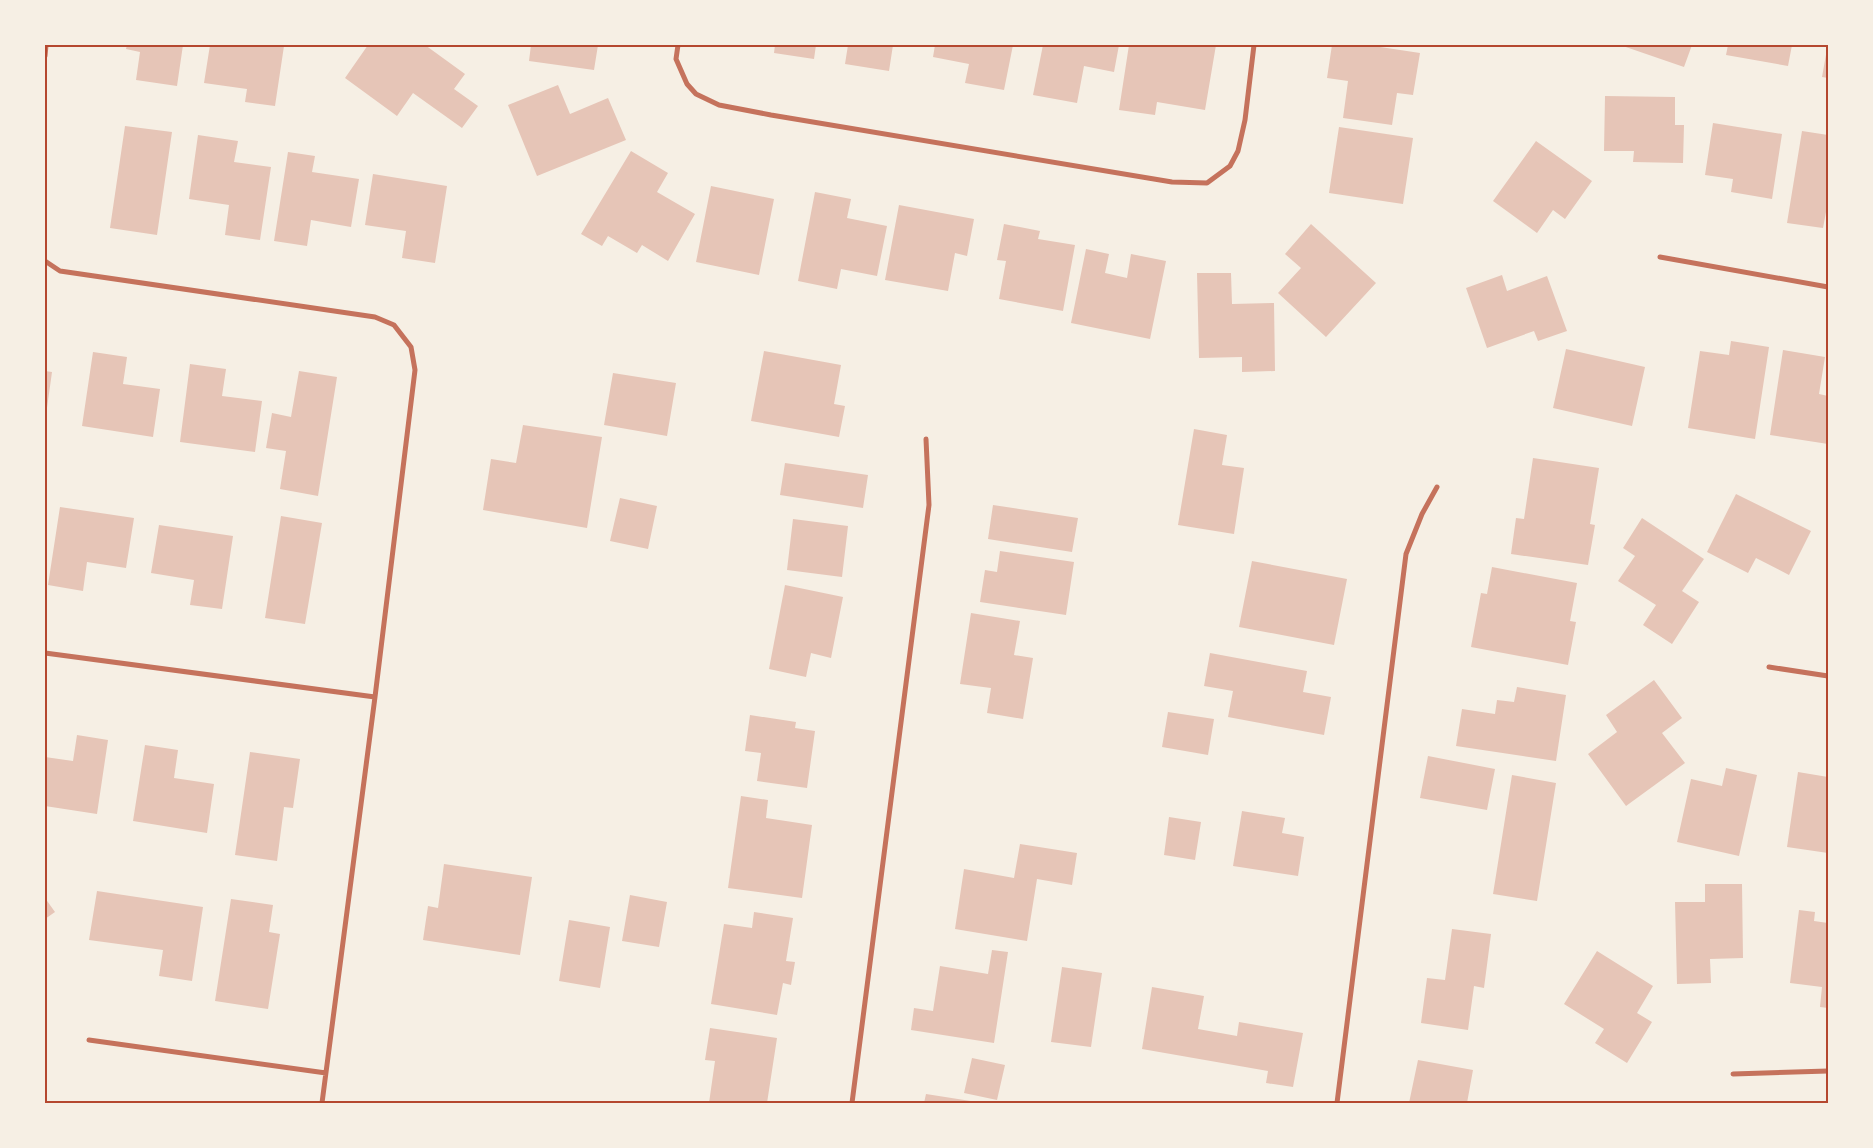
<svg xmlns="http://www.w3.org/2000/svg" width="1873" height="1148" font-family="'Alegreya Sans',sans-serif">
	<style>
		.building { fill: #e6c5b7 }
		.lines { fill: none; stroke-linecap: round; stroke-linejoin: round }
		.minor { stroke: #c5725c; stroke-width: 5 }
		.neatline { fill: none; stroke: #b5482f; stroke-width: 2 }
	</style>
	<rect width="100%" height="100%" fill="#f6efe4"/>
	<path class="building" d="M127,45H183L177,86L136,80L140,52L126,49Z
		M210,45L284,46L275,106L245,102L247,89L204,83Z
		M368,45H425L465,74L454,89L478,106L462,128L413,93L397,116L345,78Z
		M531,45H598L594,70L529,61Z
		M775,45H816L814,59L774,53Z
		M848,45H893L889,71L845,64Z
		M935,45H1013L1004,90L965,83L969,64L933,57Z
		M1043,45H1119L1114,72L1084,66L1077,103L1033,95Z
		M1129,45H1216L1205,110L1157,102L1155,115L1119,110Z
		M1332,45H1367L1420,53L1413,95L1397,93L1392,125L1343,118L1348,81L1327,78Z
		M1620,45H1692L1684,67Z
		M1728,45H1792L1788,66L1726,55Z
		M1827,49H1828V78L1822,77Z
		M558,85L570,114L608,98L626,140L537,176L508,105Z
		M1605,96L1675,97V125H1684L1683,163L1633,162L1634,151H1604Z
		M1713,123L1782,134L1772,199L1731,192L1733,179L1705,175Z
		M125,126L172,132L157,235L110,228Z
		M1339,127L1413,138L1403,204L1329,193Z
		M1802,131L1828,135V212H1826L1823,228L1787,223Z
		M198,135L238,141L234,162L271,167L260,240L225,235L229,205L189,199Z
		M1536,141L1592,181L1565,219L1553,210L1537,233L1493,201Z
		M631,151L668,173L657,192L695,214L668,261L642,245L637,253L608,236L602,246L581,234Z
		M288,152L315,156L312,172L359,179L351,227L311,220L307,246L274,241Z
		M373,174L447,186L435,263L402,258L406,231L365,225Z
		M711,186L774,199L759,275L696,262Z
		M815,192L851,199L847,218L887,226L877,276L841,269L837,289L798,281Z
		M899,205L974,219L967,256L955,253L948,291L885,280Z
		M1004,224L1040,231L1038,239L1075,245L1063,311L999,299L1006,261L997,260Z
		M1311,224L1376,283L1326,337L1278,293L1301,268L1285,254Z
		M1086,249L1109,254L1105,273L1127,278L1131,254L1166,261L1150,339L1071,323Z
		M1197,273H1231L1232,304L1274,303L1275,371L1242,372V357L1199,358Z
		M1502,275L1507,291L1547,276L1567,331L1538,341L1534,331L1487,348L1466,288Z
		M1731,341L1769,347L1755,439L1688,428L1700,351L1729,355Z
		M1566,349L1645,367L1632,426L1553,408Z
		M1783,350L1825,357L1819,394L1828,396V444L1770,435Z
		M764,351L841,365L834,404L845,406L839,437L751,421Z
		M93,352L127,357L123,384L160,389L153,437L82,426Z
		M190,364L226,369L222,396L262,401L255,452L180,442Z
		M45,371L52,372L46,415H45Z
		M299,371L337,377L318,496L280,489L286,451L266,448L272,413L291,417Z
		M613,373L676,383L667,436L604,425Z
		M523,425L602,437L587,528L483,510L491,459L516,463Z
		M1194,429L1227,435L1222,465L1244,468L1234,534L1178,525Z
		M1533,458L1599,468L1590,524L1595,525L1588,565L1511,554L1516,518L1524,519Z
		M785,463L868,475L863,508L780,495Z
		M1736,494L1811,531L1789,575L1756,558L1748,573L1707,552Z
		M620,498L657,506L648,549L610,541Z
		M993,505L1078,518L1072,552L988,539Z
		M60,507L134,518L126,568L87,562L83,591L48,585Z
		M281,516L322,523L305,624L265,618Z
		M1642,518L1704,559L1682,591L1699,602L1672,644L1643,625L1656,605L1618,581L1635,556L1623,548Z
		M793,519L848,526L842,577L787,570Z
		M159,525L233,536L222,609L190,605L194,580L151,573Z
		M1000,551L1074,562L1066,615L980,602L985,570L997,572Z
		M1252,561L1347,579L1334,645L1239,627Z
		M1492,567L1577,583L1570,621L1576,622L1568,665L1471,647L1481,593L1487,594Z
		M785,585L843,597L831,658L811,653L806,677L769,669Z
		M971,613L1020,621L1014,655L1033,658L1023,719L987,713L991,688L960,684Z
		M1210,653L1307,671L1303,692L1331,697L1324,735L1228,717L1233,691L1204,686Z
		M1654,680L1682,718L1662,733L1685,763L1626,806L1588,754L1617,732L1606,715Z
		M1517,687L1566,695L1556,761L1456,746L1462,709L1495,714L1497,700L1514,702Z
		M1168,712L1214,719L1208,755L1162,747Z
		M750,715L796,722L795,728L815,731L807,788L757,781L761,753L745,751Z
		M77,735L108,740L97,814L45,806V757L73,761Z
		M145,745L178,750L174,778L214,784L207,833L133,821Z
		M250,752L300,759L293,808L284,807L277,861L235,855Z
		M1428,756L1495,769L1487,810L1420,798Z
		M1726,768L1757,775L1739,856L1677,842L1691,779L1722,786Z
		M1798,772L1828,777V853L1787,847Z
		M1512,775L1556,783L1537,901L1493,894Z
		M741,796L768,800L766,818L812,825L802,898L728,888Z
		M1242,811L1285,818L1282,833L1304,837L1298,876L1233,866Z
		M1169,817L1201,822L1195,860L1164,855Z
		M1020,844L1077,853L1072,885L1037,879L1027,941L955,929L964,869L1014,878Z
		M444,864L532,877L520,955L423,940L428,906L438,908Z
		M1705,884H1742L1743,958L1710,959L1711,983L1677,984L1675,902H1705Z
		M97,891L203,907L192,981L159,976L163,950L89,940Z
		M630,895L667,902L659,947L622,941Z
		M45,898L55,912L45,919Z
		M231,899L273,905L269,932L280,934L268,1009L215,1001Z
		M1799,910L1815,912L1814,921L1828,923V1008L1820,1007L1822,987L1790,983Z
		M754,912L793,918L786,961L795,962L791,985L783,983L777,1015L711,1004L724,924L752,928Z
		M569,920L610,927L600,988L559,981Z
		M1452,929L1491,934L1484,988L1474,986L1468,1030L1421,1023L1427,978L1445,980Z
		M992,950L1008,952L994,1043L911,1030L914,1008L933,1011L940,966L988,974Z
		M1597,951L1653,986L1637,1013L1652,1022L1627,1063L1595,1043L1604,1029L1564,1004Z
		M1062,967L1102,973L1091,1047L1051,1042Z
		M1152,987L1204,996L1198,1029L1237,1036L1239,1022L1303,1033L1293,1087L1266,1083L1268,1071L1142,1049Z
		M710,1028L777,1038L767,1103H709L715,1061L705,1060Z
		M972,1058L1005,1065L997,1100L964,1093Z
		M1418,1060L1473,1070L1467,1103H1409Z
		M926,1094L977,1102V1103H924Z"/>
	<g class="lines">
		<path class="minor" d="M678,45L676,59L687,84L696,94L719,105L771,115L1172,182L1207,183L1230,166L1238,151L1245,120L1254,45
			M45,56L46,45
			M1660,257L1828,287
			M45,261L60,271L375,317L394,325L411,347L415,370L375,697L322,1103
			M45,653L375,697
			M1769,667L1828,676
			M89,1040L326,1073
			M1733,1074L1828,1071
			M852,1103L929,505L926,439
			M1337,1103L1406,554L1422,514L1437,487"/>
	</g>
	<rect width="1873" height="1148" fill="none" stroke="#f6efe4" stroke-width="92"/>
	<rect x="46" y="46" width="1781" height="1056" class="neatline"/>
</svg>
